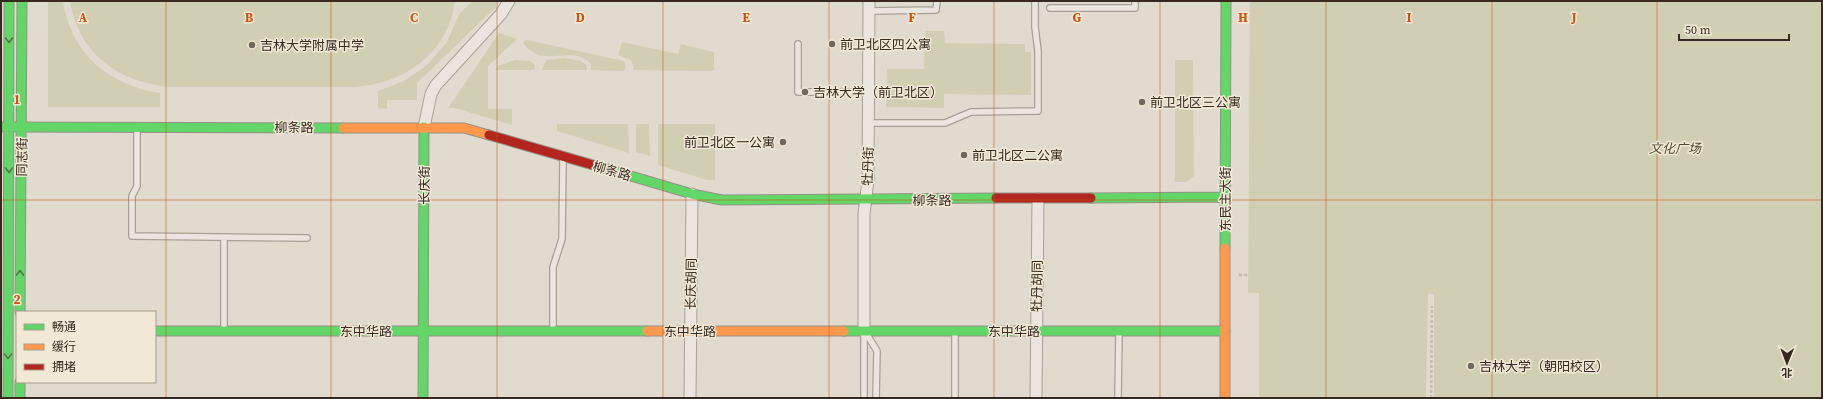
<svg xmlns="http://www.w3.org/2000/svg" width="1823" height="399" font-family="'Source Serif 4','Noto Sans SC',serif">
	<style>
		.green { fill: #d1cfb3 }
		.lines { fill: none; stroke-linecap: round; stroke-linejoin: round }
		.lane-casing { stroke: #a7a097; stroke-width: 8 }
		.street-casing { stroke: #a7a097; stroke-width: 13 }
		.fast-casing { stroke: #969088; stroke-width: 11 }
		.slow-casing { stroke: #969088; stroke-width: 11 }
		.jam-casing { stroke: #969088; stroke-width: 11 }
		.path { stroke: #c2bdb6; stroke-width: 2.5; stroke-dasharray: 3 2; stroke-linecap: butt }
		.lane { stroke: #eae6df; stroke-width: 5.5 }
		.street { stroke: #eae6df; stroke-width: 11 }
		.fast { stroke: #63d668; stroke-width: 9 }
		.slow { stroke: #ff974d; stroke-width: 9 }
		.jam { stroke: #b3261e; stroke-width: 9 }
		.oneway { stroke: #4a7740 }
		.grid { fill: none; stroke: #cd520f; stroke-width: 1; stroke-opacity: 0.55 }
		.poi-dot { fill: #71675d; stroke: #f2e8d6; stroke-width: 1.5 }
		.labels { text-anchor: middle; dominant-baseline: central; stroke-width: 3; stroke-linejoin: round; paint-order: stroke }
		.poi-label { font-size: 13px; fill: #352920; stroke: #f2e8d6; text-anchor: start }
		.street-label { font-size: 13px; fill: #352920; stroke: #f2e8d6 }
		.park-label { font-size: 13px; font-style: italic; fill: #484f29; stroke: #f2e8d6 }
		.grid-label { font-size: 13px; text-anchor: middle; font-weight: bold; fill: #cd520f; stroke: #f2e8d6; stroke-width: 3; stroke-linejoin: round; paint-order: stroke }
	</style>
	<rect width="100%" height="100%" fill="#e1dbcf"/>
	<path class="green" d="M48,1H63C71,54 109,85 160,93V107H48Z
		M70,1H455C448,53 406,83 355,87H170C120,83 78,54 70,1Z
		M472,1H496V7L417,83V100H387V109L378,108V91L404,81L427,65L447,42L459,14Z
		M1250,1H1822V398H1434V294H1428L1426,398H1259V293H1248Z
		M925,31H944L945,43L1025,44V52H1031V95L944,94V108L886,107L887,69H924Z
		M499,33L517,39L488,66V109H512V125L455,108H448Z
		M527,40L624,61L626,66L624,71L591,70V64C577,48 554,60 538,55C533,53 527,47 523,44L524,41Z
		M622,42L678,54L681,44L714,52V71L633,70V66L631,60L618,55Z
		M564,58L581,61L587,66V70H542L546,60Z
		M515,60L530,61L535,65V70H495L498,66Z
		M1175,60H1193L1194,176L1186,182H1175Z
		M557,124H628L629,153L557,131Z
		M636,124H649L650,156L636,152Z
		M658,124H715V180H707L658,165Z"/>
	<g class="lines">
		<g class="lane-casing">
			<path id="lane" d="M1050,8H1135V1
				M869,11L936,10L937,1
				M798,44V92H869
				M868,123H945L971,112L1038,111V51L1035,27V1
				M137,128V186L132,196V236L307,238
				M553,329V267L562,239L563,159
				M224,330V237
				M866,333L877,351L876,398
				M955,333V398
				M864,398V333
				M1118,398L1119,333"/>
		</g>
		<g class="street-casing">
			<path id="street" d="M424,127L431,94L436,85L501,14L509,1
				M864,331V214L868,180L869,1
				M690,398L692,194
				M1036,398L1038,199"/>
		</g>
		<g class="fast-casing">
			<path id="fast" d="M1,127L343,128
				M607,169L692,194L722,200L996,198
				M1091,198L1225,197
				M1225,248L1226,1
				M20,312L22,1
				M155,331H647
				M844,331H1225
				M20,382V398
				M8,398L9,1
				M423,398L424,127"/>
		</g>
		<g class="slow-casing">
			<path id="slow" d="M343,128H464L489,135
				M647,331H844
				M1225,398V248"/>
		</g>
		<g class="jam-casing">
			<path id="jam" d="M489,135L607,169
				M996,198H1091"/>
		</g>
		<path class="path" d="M1239,275H1248
			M1431,398L1432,306"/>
		<use href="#lane" class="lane"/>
		<use href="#street" class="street"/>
		<use href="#fast" class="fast"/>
		<use href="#slow" class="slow"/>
		<use href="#jam" class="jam"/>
	</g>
	<defs><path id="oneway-chevron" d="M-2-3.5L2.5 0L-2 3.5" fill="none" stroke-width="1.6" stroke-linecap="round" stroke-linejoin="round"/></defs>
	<g class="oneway">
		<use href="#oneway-chevron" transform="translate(9 40) rotate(90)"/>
		<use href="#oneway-chevron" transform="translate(9 170) rotate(90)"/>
		<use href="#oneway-chevron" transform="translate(20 273) rotate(-89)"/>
		<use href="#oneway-chevron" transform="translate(8 356) rotate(90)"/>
	</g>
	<path class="grid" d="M166,1V398M331,1V398M497,1V398M663,1V398M829,1V398M994,1V398M1160,1V398M1326,1V398M1492,1V398M1657,1V398M1,200H1822"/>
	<g class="poi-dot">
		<circle cx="832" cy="44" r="4"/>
		<circle cx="252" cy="45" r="4"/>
		<circle cx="805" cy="92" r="4"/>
		<circle cx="1142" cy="102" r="4"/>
		<circle cx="783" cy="142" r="4"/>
		<circle cx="964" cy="155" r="4"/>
		<circle cx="1471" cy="366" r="4"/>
	</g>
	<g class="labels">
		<g class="poi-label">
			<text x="840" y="44">前卫北区四公寓</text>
			<text x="260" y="45">吉林大学附属中学</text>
			<text x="813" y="92">吉林大学（前卫北区）</text>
			<text x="1150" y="102">前卫北区三公寓</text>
			<text x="775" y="142" text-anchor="end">前卫北区一公寓</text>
			<text x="972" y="155">前卫北区二公寓</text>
			<text x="1479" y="366">吉林大学（朝阳校区）</text>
		</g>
		<g class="street-label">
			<text x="294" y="127">柳条路</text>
			<text transform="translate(22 157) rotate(-89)">同志街</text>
			<text transform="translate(868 166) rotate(-88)">牡丹街</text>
			<text transform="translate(612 171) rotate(16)">柳条路</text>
			<text transform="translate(424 185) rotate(-90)">长庆街</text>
			<text transform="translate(1225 199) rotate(-90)">东民主大街</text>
			<text x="932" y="200">柳条路</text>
			<text transform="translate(691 284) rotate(-89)">长庆胡同</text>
			<text transform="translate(1037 286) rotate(-89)">牡丹胡同</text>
			<text x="366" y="331">东中华路</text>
			<text x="690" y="331">东中华路</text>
			<text x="1014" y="331">东中华路</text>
		</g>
		<g class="park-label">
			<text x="1675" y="148">文化广场</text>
		</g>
	</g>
	<g class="grid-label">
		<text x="83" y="22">A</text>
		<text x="249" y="22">B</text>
		<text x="414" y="22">C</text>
		<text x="580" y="22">D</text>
		<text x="746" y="22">E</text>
		<text x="912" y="22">F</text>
		<text x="1077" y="22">G</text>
		<text x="1243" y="22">H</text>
		<text x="1409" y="22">I</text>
		<text x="1574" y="22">J</text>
		<text x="17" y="104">1</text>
		<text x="17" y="304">2</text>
	</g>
	<rect width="1823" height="399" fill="none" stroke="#352920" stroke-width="4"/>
	<rect x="16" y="311" width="140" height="72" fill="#f2e8d6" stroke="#a69c8d"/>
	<rect x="24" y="324" width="20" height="6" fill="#63d668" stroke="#a69c8d"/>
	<text x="52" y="331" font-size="12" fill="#352920">畅通</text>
	<rect x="24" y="344" width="20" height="6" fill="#ff974d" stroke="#a69c8d"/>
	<text x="52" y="351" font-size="12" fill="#352920">缓行</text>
	<rect x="24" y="364" width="20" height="6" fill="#b3261e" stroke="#a69c8d"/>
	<text x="52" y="371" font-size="12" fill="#352920">拥堵</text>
	<g transform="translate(1787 363) rotate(181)" stroke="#f2e8d6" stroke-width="3" paint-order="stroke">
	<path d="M0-3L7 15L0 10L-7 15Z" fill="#352920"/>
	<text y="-6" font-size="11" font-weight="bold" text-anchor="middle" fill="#352920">北</text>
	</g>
	<path d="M1679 34v6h110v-6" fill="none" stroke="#352920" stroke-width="2"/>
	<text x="1685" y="34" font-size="12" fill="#352920" stroke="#f2e8d6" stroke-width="3" paint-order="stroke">50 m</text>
</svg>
